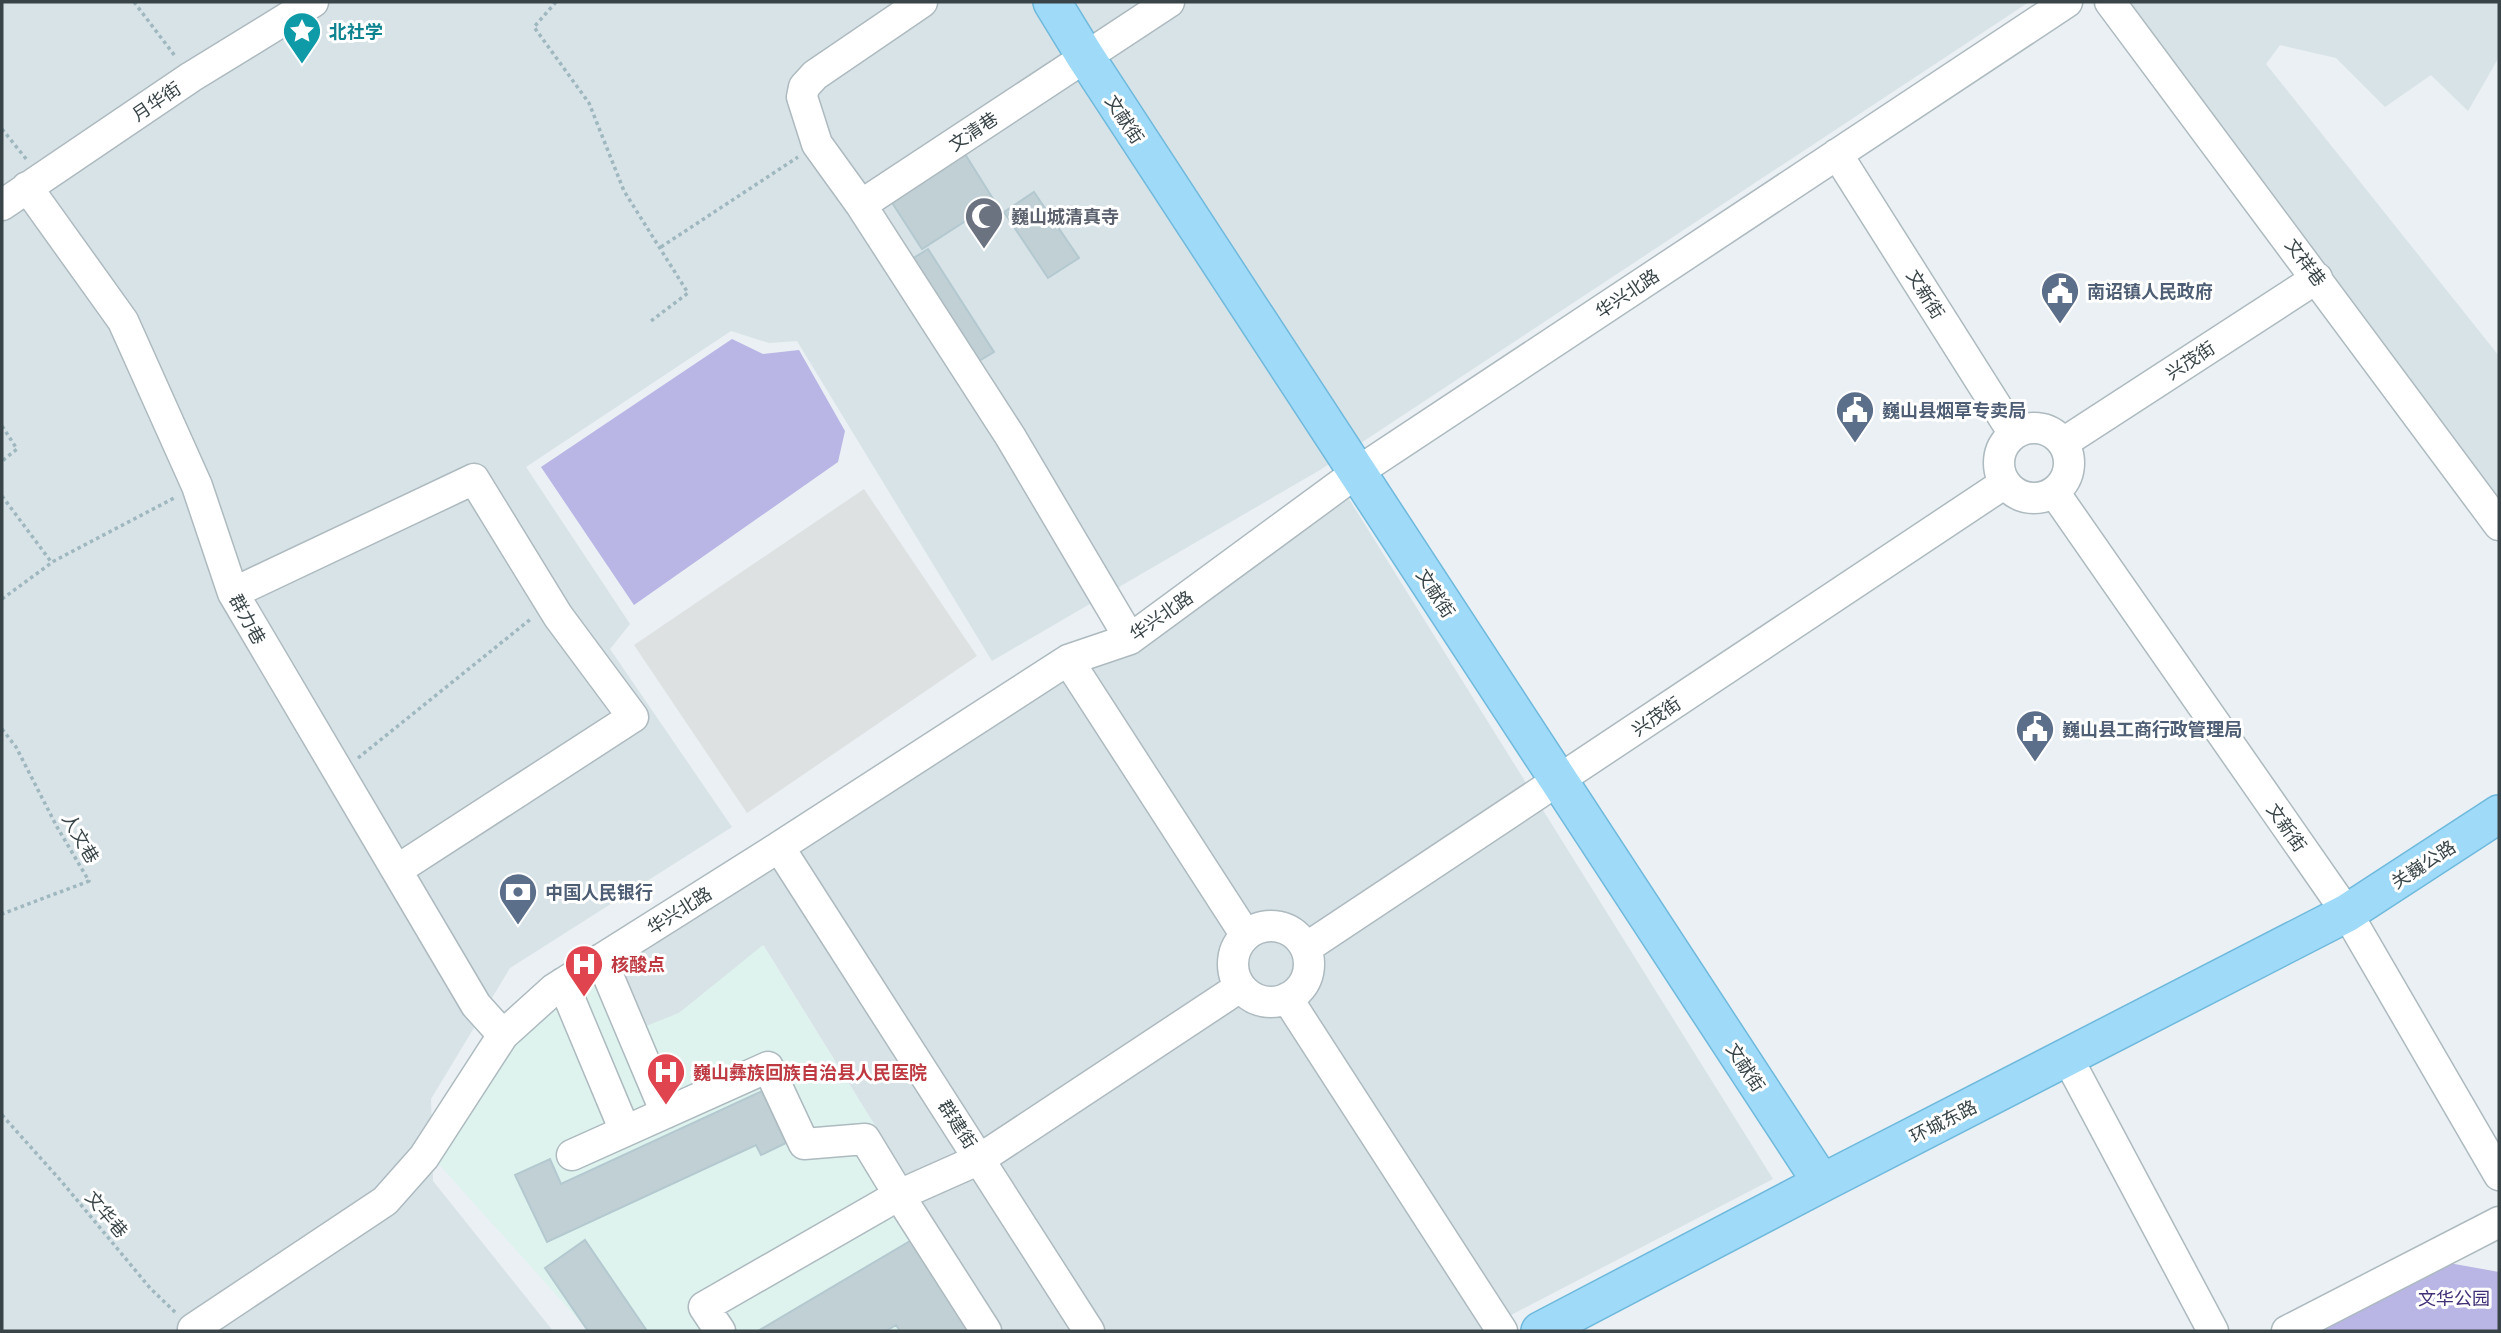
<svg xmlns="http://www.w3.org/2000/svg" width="2501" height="1333" font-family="Ubuntu,'Noto Sans SC',sans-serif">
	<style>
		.residential { fill: #d8e3e7 }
		.medical { fill: #def3ee }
		.green { fill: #b9b5e5 }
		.parking { fill: #dee1e2 }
		.building { fill: #c0d0d5; stroke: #b3c9cf; stroke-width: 2 }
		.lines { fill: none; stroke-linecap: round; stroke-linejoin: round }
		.minor-casing { stroke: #adbabf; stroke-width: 33 }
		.major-casing { stroke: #6fb9dc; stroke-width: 40 }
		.path { stroke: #9fb7bf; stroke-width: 3.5; stroke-dasharray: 3.5 3.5; stroke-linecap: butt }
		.minor { stroke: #fff; stroke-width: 30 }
		.major { stroke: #9fdaf8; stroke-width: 37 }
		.labels { text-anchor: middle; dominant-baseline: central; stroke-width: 6; stroke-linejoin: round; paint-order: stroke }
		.culture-label { font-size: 18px; font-weight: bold; fill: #0d838f; stroke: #fff; text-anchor: start }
		.street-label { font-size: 18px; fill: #384447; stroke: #fff }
		.worship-label { font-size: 18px; font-weight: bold; fill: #5b616d; stroke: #fff; text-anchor: start }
		.service-label { font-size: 18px; font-weight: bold; fill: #4e5e75; stroke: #fff; text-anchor: start }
		.health-label { font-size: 18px; font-weight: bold; fill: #be3a42; stroke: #fff; text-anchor: start }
		.park-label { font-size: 18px; fill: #402f76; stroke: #fff }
	</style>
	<rect width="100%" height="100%" fill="#eaf0f4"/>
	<path class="residential" d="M2,2H2029L1320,470L992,661L797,341L769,343L731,331L526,467L630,624L610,649L732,827L510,968L431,1099L433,1181L553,1331H2Z
		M2127,2H2499V57L2468,111L2431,75L2385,107L2336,58L2280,45L2266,64L2499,356V500Z
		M1349,499L1773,1179L1480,1331H1002L764,946L679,1013L636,1031L607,972L770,872L1038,695Z"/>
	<path class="medical" d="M763,945L1002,1331H582L586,1328L436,1161L502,1050L559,994L607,972L636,1030L679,1013Z"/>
	<path class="green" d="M732,339L763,354L799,350L845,431L838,462L634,605L541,467Z
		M2449,1263L2499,1272V1331H2322Z"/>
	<path class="parking" d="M864,489L977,656L747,813L634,645Z"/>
	<path class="building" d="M965,154L995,202L922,249L891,201Z
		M1034,192L1079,258L1048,278L1004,212Z
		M928,249L994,352L969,367L904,264Z
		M762,1091L786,1143L761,1155L756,1145L547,1242L515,1175L550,1159L561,1184Z
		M915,1238L970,1331H900L896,1325L886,1331H758Z
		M585,1240L647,1331H588L545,1268Z"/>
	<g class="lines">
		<g class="minor-casing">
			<path id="minor" d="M922,2L815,75L804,87L802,97L817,144L861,205L1010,436L1130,639
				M2110,2L2499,525
				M1837,154L2014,434
				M27,187L123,321L197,486L233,593L476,1005L503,1035
				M2,205L191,77L313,2
				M861,205L1169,2
				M1999 463a35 35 0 1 1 70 0a35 35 0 1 1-70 0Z
				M2063,443L2317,278
				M2054,492L2347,913L2499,1175
				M233,593L474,479L558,616L633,717L397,870
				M1068,660L1245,934
				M779,847L1089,1331
				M1233 964a38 38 0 1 1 76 0a38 38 0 1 1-76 0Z
				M1306,948L2005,483
				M601,959L666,1113
				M563,983L625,1131
				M1287,998L1502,1331
				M2067,1057L2213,1331
				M572,1155L768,1067L804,1144L865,1139L899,1195L986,1331
				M194,1331L193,1329L385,1201L424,1157L503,1035L554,989L779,847L1068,660L1130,639L1356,473L2067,2
				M720,1331L704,1307L899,1195L980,1159L1240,987
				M2287,1331L2499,1222"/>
		</g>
		<g class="major-casing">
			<path id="major" d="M1052,2L1085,56L1822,1183
				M1540,1331L1822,1183L2347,913L2499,814"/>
		</g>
		<path class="path" d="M134,2L175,56
			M556,2L534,27L589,103L624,191L688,293L651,321
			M2,129L27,160
			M661,247L798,157
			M2,426L17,449L2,461
			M2,496L52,563
			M2,599L54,561L176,497
			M2,729L16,747L57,827L89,881L2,914
			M358,758L532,618
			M2,1115L62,1182L150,1288L176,1313"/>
		<use href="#minor" class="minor"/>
		<use href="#major" class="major"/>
	</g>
	<defs>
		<g id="sight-pin" transform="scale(2.0125)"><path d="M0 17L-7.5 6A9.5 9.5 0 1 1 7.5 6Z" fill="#0f9aa8" stroke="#fff"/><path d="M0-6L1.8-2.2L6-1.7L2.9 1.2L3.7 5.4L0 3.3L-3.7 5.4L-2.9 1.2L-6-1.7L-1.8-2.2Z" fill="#fff"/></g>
		<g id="mosque-pin" transform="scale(2.0125)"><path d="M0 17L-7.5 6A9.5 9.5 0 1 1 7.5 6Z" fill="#6b7280" stroke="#fff"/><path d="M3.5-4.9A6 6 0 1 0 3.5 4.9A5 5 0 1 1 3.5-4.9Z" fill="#fff"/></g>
		<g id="civic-pin" transform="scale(2.0125)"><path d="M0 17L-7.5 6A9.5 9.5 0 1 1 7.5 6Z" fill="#5c6f8a" stroke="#fff"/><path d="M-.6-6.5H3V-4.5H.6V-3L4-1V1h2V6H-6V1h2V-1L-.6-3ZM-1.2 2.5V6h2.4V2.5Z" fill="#fff"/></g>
		<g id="bank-pin" transform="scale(2.0125)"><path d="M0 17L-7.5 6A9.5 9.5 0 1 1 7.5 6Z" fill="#5c6f8a" stroke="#fff"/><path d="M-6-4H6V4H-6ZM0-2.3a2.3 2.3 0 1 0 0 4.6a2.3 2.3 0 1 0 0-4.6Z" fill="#fff"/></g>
		<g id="hospital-pin" transform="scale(2.0125)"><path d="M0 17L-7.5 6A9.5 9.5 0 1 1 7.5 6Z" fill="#e0444e" stroke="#fff"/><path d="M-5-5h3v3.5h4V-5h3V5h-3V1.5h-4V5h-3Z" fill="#fff"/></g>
	</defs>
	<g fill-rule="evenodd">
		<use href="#sight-pin" x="302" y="31"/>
		<use href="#mosque-pin" x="984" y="216"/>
		<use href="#civic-pin" x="2060" y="291"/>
		<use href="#civic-pin" x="1855" y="410"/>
		<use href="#civic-pin" x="2035" y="729"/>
		<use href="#bank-pin" x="518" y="892"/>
		<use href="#hospital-pin" x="584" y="964"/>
		<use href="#hospital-pin" x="666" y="1072"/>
	</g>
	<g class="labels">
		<g class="culture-label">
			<text x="329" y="31">北社学</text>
		</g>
		<g class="street-label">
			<text transform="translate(156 101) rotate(-34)">月华街</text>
			<text transform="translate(1125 119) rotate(57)">文献街</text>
			<text transform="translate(973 131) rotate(-34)">文清巷</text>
			<text transform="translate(2306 262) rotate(53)">文祥巷</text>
			<text transform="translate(1627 293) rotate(-34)">华兴北路</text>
			<text transform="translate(1926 294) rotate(58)">文新街</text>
			<text transform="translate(2190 360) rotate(-33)">兴茂街</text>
			<text transform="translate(1436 593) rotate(57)">文献街</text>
			<text transform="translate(1161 615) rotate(-35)">华兴北路</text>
			<text transform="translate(248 619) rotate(61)">群力巷</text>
			<text transform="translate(1656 716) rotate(-34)">兴茂街</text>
			<text transform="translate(2287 827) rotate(55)">文新街</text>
			<text transform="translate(81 838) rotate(60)">人文巷</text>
			<text transform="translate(2423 864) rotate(-33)">关巍公路</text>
			<text transform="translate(679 910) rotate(-32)">华兴北路</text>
			<text transform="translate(1746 1067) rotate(57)">文献街</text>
			<text transform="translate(1943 1121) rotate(-27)">环城东路</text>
			<text transform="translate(958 1124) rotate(57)">群建街</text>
			<text transform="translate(107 1214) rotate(50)">文华巷</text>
		</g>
		<g class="worship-label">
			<text x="1011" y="216">巍山城清真寺</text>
		</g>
		<g class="service-label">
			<text x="2087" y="291">南诏镇人民政府</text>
			<text x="1882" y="410">巍山县烟草专卖局</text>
			<text x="2062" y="729">巍山县工商行政管理局</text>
			<text x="545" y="892">中国人民银行</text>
		</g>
		<g class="health-label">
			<text x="611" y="964">核酸点</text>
			<text x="693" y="1072">巍山彝族回族自治县人民医院</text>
		</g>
		<g class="park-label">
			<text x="2454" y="1298">文华公园</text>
		</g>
	</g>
	<rect width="2501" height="1333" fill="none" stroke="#384447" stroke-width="7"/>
</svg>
